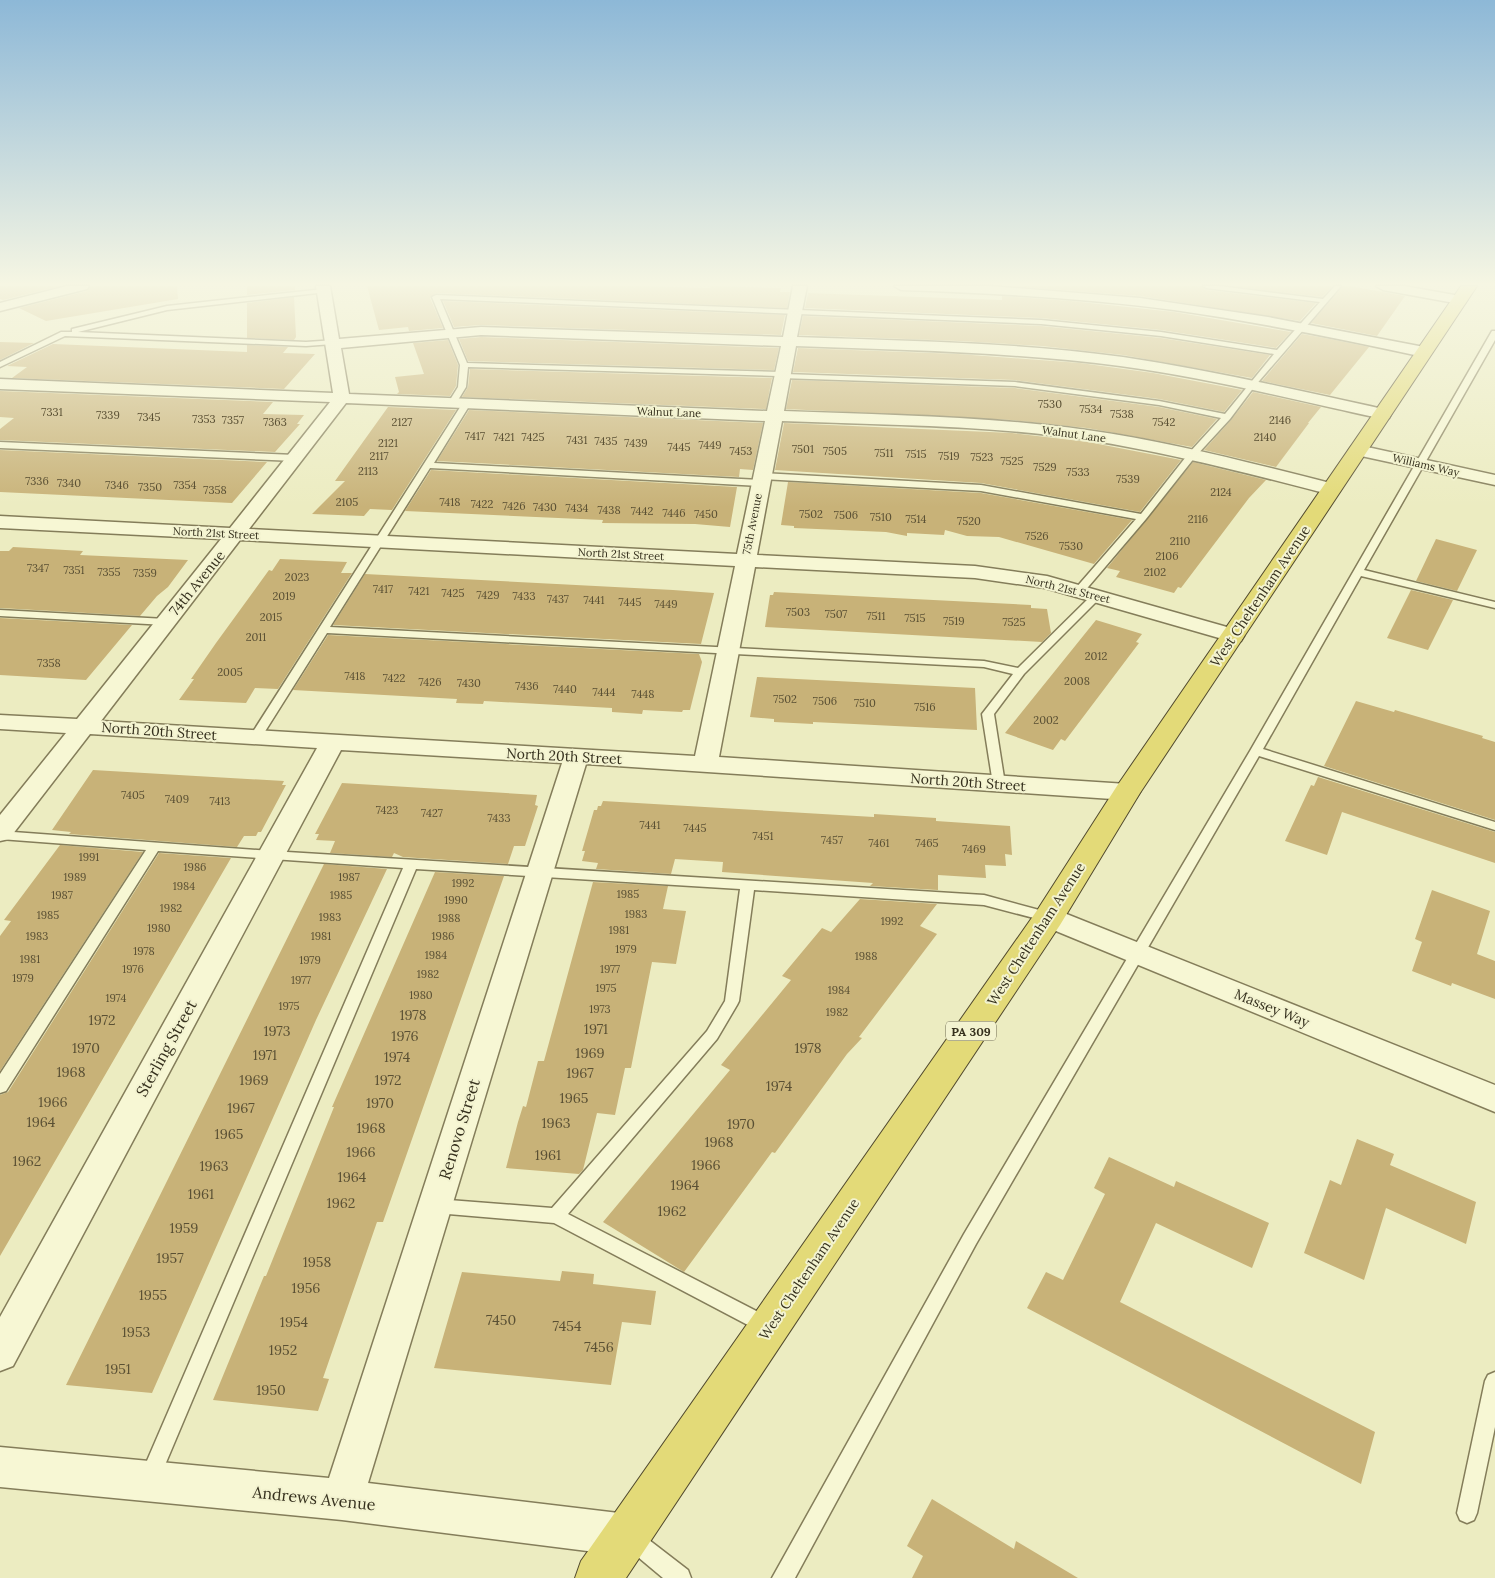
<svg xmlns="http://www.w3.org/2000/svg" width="1495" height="1578" font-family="Lora,serif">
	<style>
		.building { fill: #c8b278 }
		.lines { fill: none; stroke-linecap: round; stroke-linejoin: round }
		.service-casing { stroke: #847d5a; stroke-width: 3 }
		.minor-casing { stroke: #847d5a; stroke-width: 3 }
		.trunk-casing { stroke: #524a2e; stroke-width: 2 }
		.service { fill: #f7f7d4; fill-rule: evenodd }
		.minor { fill: #f7f7d4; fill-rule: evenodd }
		.trunk { fill: #e3da78; fill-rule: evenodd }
		.labels { text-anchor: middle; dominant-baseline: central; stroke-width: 4; stroke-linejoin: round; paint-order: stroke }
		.number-label { font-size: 11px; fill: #5a5034 }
		.far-street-label { font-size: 11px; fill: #35301d; stroke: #f3f3d0 }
		.shield { fill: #f3f3d0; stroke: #6e6a53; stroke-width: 1 }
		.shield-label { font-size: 12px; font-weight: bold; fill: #35301d }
		.street-label { font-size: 14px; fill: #35301d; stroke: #f3f3d0 }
		.near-number-label { font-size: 14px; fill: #5a5034 }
		.near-street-label { font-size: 16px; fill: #35301d; stroke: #f3f3d0 }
	</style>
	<rect width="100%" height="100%" fill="#ececc1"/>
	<path class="building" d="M0,286H61L3,300L0,299Z
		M91,286H177L178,299L46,321L19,308L87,291Z
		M247,286H295V290L247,295Z
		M367,286H642L710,288L711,286H716L781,288L780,292H790L787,308L436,293L430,298L443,328L409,331L408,327L379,330Z
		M1009,286H1201L1206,290L1316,303L1300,321L1140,296Z
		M1231,286H1333L1322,297Z
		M1343,286H1350L1405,296L1377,336L1311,323Z
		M808,293L1002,300V296L1071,301L1174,312L1291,332L1276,348L1161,330L1041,318L805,308Z
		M294,297L296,337L294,340L247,338V303Z
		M443,301L785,315L781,335L481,325L454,327Z
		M803,316L1041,326L1161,338L1270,355L1252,378L1123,355L1042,346L960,341L799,335Z
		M1302,334L1330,339L1369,347L1330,395L1262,381Z
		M481,337L779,348L774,370L468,361L459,339Z
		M448,340L458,365L456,386L450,396L397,394L399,392L395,377L424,374L413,343Z
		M0,342L34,343L0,360Z
		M53,344L247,352V345L288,347L283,353L315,354L284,389L12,378L27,367L7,366Z
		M798,348L958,354L1080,363L1153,373L1242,390L1224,412L1159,399L1015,380L793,372Z
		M470,369L772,378L766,409L462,397L468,387Z
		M792,380L1015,388L1159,407L1217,419L1192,447L1087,428L1011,420L786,409Z
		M0,391L273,402L263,414L304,415L297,424H300L275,452L0,440V429L14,418L0,417Z
		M1253,392L1321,407L1308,423H1309L1276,467L1204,450L1231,420Z
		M388,407L456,410L392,510L370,509L364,516L312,514L345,481H335Z
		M469,410L763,423L753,470L740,469L739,477L437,461Z
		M784,423L1012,433L1088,442L1181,460L1140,512L981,483L775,470Z
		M0,450L267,462L232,503L0,492Z
		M1193,462L1266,480L1249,498L1181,588L1178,587L1174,593L1116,577L1120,571L1107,568Z
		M431,470L737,487L730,527L695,524L602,523L603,520L405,511Z
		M788,482L981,493L1132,520L1094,564L999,537L967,536L945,530L944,535L907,533V536L886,532L794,528V526L781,525Z
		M1436,539L1477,550L1457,591L1416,581Z
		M13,547L83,551L80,555L188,560L168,587L157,596L140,616L0,608V551H9Z
		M280,559L347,562L341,573H352L278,689L255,688L246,703L179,700L194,679H191L216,643L269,570L272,571Z
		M365,574L673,590L714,593L701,644L333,625Z
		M1411,590L1453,600L1428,650L1387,638Z
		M774,592L1031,605V608L1047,609L1051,633L1042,642L765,627L770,595H773Z
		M0,618L132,625L86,680L0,675Z
		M1096,620L1142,634L1136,642L1139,643L1065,741L1061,739L1053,750L1005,733Z
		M328,635L699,654L702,662L690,710H683L682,712L643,710L642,714L612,712V708L484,701L483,704L456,703L457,699L293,690Z
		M757,677L975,688L977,730L813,722V724L774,722V719L750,717Z
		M1356,701L1394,712L1395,710L1483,736L1482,738L1495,742V820L1324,766Z
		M93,770L284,781L282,785H286L261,832H258L256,836H244L237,847L69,834L71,832L52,830Z
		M1318,777L1495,832V863L1342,812L1327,855L1285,841L1311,785L1314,786Z
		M342,783L537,795L535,805L538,806L525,846H514L508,864L403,857L394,853L392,857L330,853L335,841L316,840L319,834H315Z
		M603,801L874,817V814L936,818V821L1010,826L1012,855L1005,854L1006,866L985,865L986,878L938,875V890L870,886L873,883L722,872L723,862L675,859L671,874L596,869L598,863L582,861L585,851H582L594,810H597L598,806H601Z
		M60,845L143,852L0,1071V936L11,921L4,920Z
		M159,853L231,858L0,1256V1095L8,1092Z
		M324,864L387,869L316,1020L152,1393L66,1385Z
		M435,872L504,876L383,1222H377L357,1280L323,1378L329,1379L318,1411L213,1400L264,1276H266L334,1107H332Z
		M593,882L668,886L663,909L686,911L676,964L652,962L631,1068H625L615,1115L597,1113L583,1170L579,1174L506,1168L518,1122L523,1106L526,1107L538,1061H544Z
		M1432,890L1490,911L1477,954L1495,961V999L1452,983L1451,986L1412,971L1422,942L1415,939Z
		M860,899L937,904L920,926L937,934L859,1037L862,1038L847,1054L775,1153L772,1152L684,1272L603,1222L730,1070L721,1065L791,980L782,976L822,928L831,932Z
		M1357,1139L1394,1154L1390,1165L1476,1202L1466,1244L1386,1208L1364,1280L1304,1253L1330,1180L1341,1185Z
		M1109,1157L1174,1187L1176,1181L1269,1223L1252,1268L1156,1223L1120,1302L1375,1432L1361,1484L1027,1308L1046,1272L1063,1280L1105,1194L1094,1188Z
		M562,1271L594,1274L593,1284L656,1291L651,1325L622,1322L611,1385L434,1368L462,1272L560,1281Z
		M932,1499L1014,1549L1016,1541L1078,1578H912L923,1556L907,1546Z"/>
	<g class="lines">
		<g class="service-casing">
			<path id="service" d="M1203,286H1219L1323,299L1335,286H1341L1254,387L1230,419L1195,457L1146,519L1083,593L1079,594L1074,591L1075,589L1136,519L981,491L761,479L756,476L761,473L981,485L1141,514L1189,453L1221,418L1159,405L1015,386L781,378L777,376L468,367L466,387L455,405H452L448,403L458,387L460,365L432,297L436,295L1041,320L1161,332L1277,350L1320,302L1206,288ZM440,299L1041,324L1161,336L1274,354L1225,414L1159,401L1015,382L785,374L781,372L467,363Z
				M324,289L326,290V292L167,310L78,332L306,342L336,340V344H333L306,346L65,336L0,367V362L61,332H72V329L167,306Z
				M1492,331H1495V340L1364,570L1495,602V608L1361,576L1263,749L1495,822V830L1259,756L976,1244L795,1578H772L964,1234L1250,751Z
				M464,401L471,403L434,463L760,480L765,483L760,486L430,468L330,627L984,661L1018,668L1093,594H1101L1102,596L1024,674L994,714L1005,784L999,788L993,784L982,714L1013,674L984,667L327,633L259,741H251L249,738Z
				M0,442L295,455L299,458L295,461L0,448Z
				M0,610L166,619L171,622L166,625L0,616Z
				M0,831L271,851L984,895L1054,914L1056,917L1054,920L1049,922L984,905L754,890L739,1001L737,1005L717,1039L568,1214L772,1319L774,1325L772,1331L765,1334L554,1223L436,1213L430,1211L427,1206L430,1201L436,1199L552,1208L707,1031L725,1001L740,889L416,869L157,1484L150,1487L143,1484L140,1477L403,868L158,851L6,1091L0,1093V1074L146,850L0,839Z
				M1495,1372V1427L1477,1513L1474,1520L1467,1523L1460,1520L1457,1513L1485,1381L1488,1375Z
				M633,1530L640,1533L688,1570L691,1578H663L626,1547L623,1540L626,1533Z"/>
		</g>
		<g class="minor-casing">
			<path id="minor" d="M67,286H89L87,289L0,311V303Z
				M316,286H330L339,339L481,327L783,337L793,286H807L797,337C906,341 1015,342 1123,357C1210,370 1297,390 1383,409L1389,410L1391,414L1389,418L1383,419C1296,400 1209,378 1120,366C1013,352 904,350 796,346L784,411C885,415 986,416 1087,430C1172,442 1255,464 1338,485L1341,489L1338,493L1332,495C1251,474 1171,453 1088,440C987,425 884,425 782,421L757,555L975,566L1047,576L1241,631L1244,636L1241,641L1233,642L1045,588L975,578L755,567L719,757L1127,784L1136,786L1140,792L1136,798L1127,800L586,764L368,1483L627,1514L642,1520L648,1535L642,1550L627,1556L342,1520L0,1487V1447L329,1478L562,763L341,750L13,1366L0,1371V1317L317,748L90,734L9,839L0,841V815L66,733L0,729V715L77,719L221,539L0,528V516L230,528L330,402L0,389V379L333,393ZM481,335L781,346L767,411L349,394L341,348ZM346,403L765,421L737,554L249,529ZM240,540L735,566L695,756L101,721Z
				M894,286H990L1140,298L1268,317L1424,347L1429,349L1432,352L1429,355L1424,357C1341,339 1258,322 1174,310C1083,298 992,293 901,290Z
				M1376,286H1404L1460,296L1465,297L1467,300L1465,303L1460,304L1383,290Z
				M1358,445L1495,475V485L1352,454L1349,450L1352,446Z
				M1049,907L1495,1085V1112L1039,924L1035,917L1039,910Z"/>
		</g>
		<g class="trunk-casing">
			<path id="trunk" d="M1461,286H1477L1140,793L1060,925L626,1578H575L581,1561L1038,909L1117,786Z"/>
		</g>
		<use href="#service" class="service"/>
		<use href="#minor" class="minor"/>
		<use href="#trunk" class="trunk"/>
	</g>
	<linearGradient id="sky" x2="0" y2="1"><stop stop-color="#8db8d7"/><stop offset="0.56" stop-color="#f6f6e3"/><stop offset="1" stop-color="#f6f6e3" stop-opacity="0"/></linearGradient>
	<rect width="1495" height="507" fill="url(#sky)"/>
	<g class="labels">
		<g class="number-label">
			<text x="1050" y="404">7530</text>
			<text x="1091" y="409">7534</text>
			<text x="52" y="412">7331</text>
			<text x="1122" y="414">7538</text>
			<text x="108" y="415">7339</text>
			<text x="149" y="417">7345</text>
			<text x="204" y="419">7353</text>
			<text x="233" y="420">7357</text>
			<text x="1280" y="420">2146</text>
			<text x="275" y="422">7363</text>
			<text x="402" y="422">2127</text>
			<text x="1164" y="422">7542</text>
			<text x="475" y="436">7417</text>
			<text x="504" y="437">7421</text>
			<text x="533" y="437">7425</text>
			<text x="1265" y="437">2140</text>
			<text x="577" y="440">7431</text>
			<text x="606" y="441">7435</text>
			<text x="388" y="443">2121</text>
			<text x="636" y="443">7439</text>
			<text x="710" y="445">7449</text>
			<text x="679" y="447">7445</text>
			<text x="803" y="449">7501</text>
			<text x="741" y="451">7453</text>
			<text x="835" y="451">7505</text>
			<text x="884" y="453">7511</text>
			<text x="916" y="454">7515</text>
			<text x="379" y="456">2117</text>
			<text x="949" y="456">7519</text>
			<text x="982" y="457">7523</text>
			<text x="1012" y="461">7525</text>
			<text x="1045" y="467">7529</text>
			<text x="368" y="471">2113</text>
			<text x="1078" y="472">7533</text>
			<text x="1128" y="479">7539</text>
			<text x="37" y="481">7336</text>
			<text x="69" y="483">7340</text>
			<text x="117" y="485">7346</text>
			<text x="185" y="485">7354</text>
			<text x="150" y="487">7350</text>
			<text x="215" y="490">7358</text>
			<text x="1221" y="492">2124</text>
			<text x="347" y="502">2105</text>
			<text x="450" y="502">7418</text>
			<text x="482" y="504">7422</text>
			<text x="514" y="506">7426</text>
			<text x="545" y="507">7430</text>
			<text x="577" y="508">7434</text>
			<text x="609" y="510">7438</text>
			<text x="642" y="511">7442</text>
			<text x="674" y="513">7446</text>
			<text x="706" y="514">7450</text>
			<text x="811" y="514">7502</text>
			<text x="846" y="515">7506</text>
			<text x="881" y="517">7510</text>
			<text x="916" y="519">7514</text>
			<text x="1198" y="519">2116</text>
			<text x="969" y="521">7520</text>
			<text x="1037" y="536">7526</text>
			<text x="1180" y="541">2110</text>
			<text x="1071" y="546">7530</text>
			<text x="1167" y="556">2106</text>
			<text x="38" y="568">7347</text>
			<text x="74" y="570">7351</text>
			<text x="109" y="572">7355</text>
			<text x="1155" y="572">2102</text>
			<text x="145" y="573">7359</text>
			<text x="297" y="577">2023</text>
			<text x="383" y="589">7417</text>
			<text x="419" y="591">7421</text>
			<text x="453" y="593">7425</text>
			<text x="488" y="595">7429</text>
			<text x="284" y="596">2019</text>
			<text x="524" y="596">7433</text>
			<text x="558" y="599">7437</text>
			<text x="594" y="600">7441</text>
			<text x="630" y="602">7445</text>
			<text x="666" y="604">7449</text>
			<text x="798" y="612">7503</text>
			<text x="836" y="614">7507</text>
			<text x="876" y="616">7511</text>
			<text x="271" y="617">2015</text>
			<text x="915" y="618">7515</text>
			<text x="954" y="621">7519</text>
			<text x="1014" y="622">7525</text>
			<text x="256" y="637">2011</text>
			<text x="1096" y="656">2012</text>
			<text x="49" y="663">7358</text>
			<text x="230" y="672">2005</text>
			<text x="355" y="676">7418</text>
			<text x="394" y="678">7422</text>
			<text x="1077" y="681">2008</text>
			<text x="430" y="682">7426</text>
			<text x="469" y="683">7430</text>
			<text x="527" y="686">7436</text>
			<text x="565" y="689">7440</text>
			<text x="604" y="692">7444</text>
			<text x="643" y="694">7448</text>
			<text x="785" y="699">7502</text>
			<text x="825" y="701">7506</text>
			<text x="865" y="703">7510</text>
			<text x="925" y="707">7516</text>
			<text x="1046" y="720">2002</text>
			<text x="133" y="795">7405</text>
			<text x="177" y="799">7409</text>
			<text x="220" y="801">7413</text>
			<text x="387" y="810">7423</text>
			<text x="432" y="813">7427</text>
			<text x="499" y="818">7433</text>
			<text x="650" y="825">7441</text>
			<text x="695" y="828">7445</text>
			<text x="763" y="836">7451</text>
			<text x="832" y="840">7457</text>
			<text x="879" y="843">7461</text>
			<text x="927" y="843">7465</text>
			<text x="974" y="849">7469</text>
			<text x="89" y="857">1991</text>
			<text x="195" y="867">1986</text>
			<text x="75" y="877">1989</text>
			<text x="349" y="877">1987</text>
			<text x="463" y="883">1992</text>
			<text x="184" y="886">1984</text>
			<text x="628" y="894">1985</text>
			<text x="62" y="895">1987</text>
			<text x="341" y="895">1985</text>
			<text x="456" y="900">1990</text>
			<text x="171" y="908">1982</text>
			<text x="636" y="914">1983</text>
			<text x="48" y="915">1985</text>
			<text x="330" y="917">1983</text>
			<text x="449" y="918">1988</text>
			<text x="892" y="921">1992</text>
			<text x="159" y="928">1980</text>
			<text x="619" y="930">1981</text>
			<text x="37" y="936">1983</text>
			<text x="321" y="936">1981</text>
			<text x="443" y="936">1986</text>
			<text x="626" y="949">1979</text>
			<text x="144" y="951">1978</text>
			<text x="436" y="955">1984</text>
			<text x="866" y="956">1988</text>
			<text x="30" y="959">1981</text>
			<text x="310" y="960">1979</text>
			<text x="133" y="969">1976</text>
			<text x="610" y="969">1977</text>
			<text x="428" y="974">1982</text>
			<text x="23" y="978">1979</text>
			<text x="301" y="980">1977</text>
			<text x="606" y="988">1975</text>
			<text x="839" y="990">1984</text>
			<text x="421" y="995">1980</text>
			<text x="116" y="998">1974</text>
			<text x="289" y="1006">1975</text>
			<text x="600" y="1009">1973</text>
			<text x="837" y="1012">1982</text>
		</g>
		<g class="far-street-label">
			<text transform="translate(669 412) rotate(2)">Walnut Lane</text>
			<text transform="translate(1074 434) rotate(8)">Walnut Lane</text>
			<text transform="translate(1426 465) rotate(13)">Williams Way</text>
			<text transform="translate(752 524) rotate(-79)">75th Avenue</text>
			<text transform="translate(216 533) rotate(3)">North 21st Street</text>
			<text transform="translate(621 554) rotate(3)">North 21st Street</text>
			<text transform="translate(1068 589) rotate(14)">North 21st Street</text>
		</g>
		<rect class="shield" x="946" y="1021.5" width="50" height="19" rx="4"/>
		<g class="shield-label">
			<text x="971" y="1031">PA 309</text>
		</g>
		<g class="street-label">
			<text transform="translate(197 583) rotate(-51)">74th Avenue</text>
			<text transform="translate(1260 596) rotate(-56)">West Cheltenham Avenue</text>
			<text transform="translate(159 731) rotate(4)">North 20th Street</text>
			<text transform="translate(564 756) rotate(3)">North 20th Street</text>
			<text transform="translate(968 782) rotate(4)">North 20th Street</text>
			<text transform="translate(1036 934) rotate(-57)">West Cheltenham Avenue</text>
			<text transform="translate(1272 1008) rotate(22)">Massey Way</text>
			<text transform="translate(809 1269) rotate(-56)">West Cheltenham Avenue</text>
		</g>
		<g class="near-number-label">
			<text x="413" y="1015">1978</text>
			<text x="102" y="1020">1972</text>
			<text x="596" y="1029">1971</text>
			<text x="277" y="1031">1973</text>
			<text x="405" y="1036">1976</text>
			<text x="86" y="1048">1970</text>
			<text x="808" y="1048">1978</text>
			<text x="590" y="1053">1969</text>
			<text x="265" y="1055">1971</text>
			<text x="397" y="1057">1974</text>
			<text x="71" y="1072">1968</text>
			<text x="580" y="1073">1967</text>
			<text x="254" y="1080">1969</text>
			<text x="388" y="1080">1972</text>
			<text x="779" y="1086">1974</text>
			<text x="574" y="1098">1965</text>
			<text x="53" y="1102">1966</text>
			<text x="380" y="1103">1970</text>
			<text x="241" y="1108">1967</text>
			<text x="41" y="1122">1964</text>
			<text x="556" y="1123">1963</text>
			<text x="741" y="1124">1970</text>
			<text x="371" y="1128">1968</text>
			<text x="229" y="1134">1965</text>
			<text x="719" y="1142">1968</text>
			<text x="361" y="1152">1966</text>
			<text x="548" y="1155">1961</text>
			<text x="27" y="1161">1962</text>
			<text x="706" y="1165">1966</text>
			<text x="214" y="1166">1963</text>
			<text x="352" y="1177">1964</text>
			<text x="685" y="1185">1964</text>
			<text x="201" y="1194">1961</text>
			<text x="341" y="1203">1962</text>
			<text x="672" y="1211">1962</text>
			<text x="184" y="1228">1959</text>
			<text x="170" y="1258">1957</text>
			<text x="317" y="1262">1958</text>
			<text x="306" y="1288">1956</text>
			<text x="153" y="1295">1955</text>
			<text x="501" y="1320">7450</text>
			<text x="294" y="1322">1954</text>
			<text x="567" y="1326">7454</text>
			<text x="136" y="1332">1953</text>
			<text x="599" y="1347">7456</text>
			<text x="283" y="1350">1952</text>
			<text x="118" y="1369">1951</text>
			<text x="271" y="1390">1950</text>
		</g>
		<g class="near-street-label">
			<text transform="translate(166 1048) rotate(-61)">Sterling Street</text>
			<text transform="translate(459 1129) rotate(-73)">Renovo Street</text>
			<text transform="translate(314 1498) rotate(6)">Andrews Avenue</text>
		</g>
	</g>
</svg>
